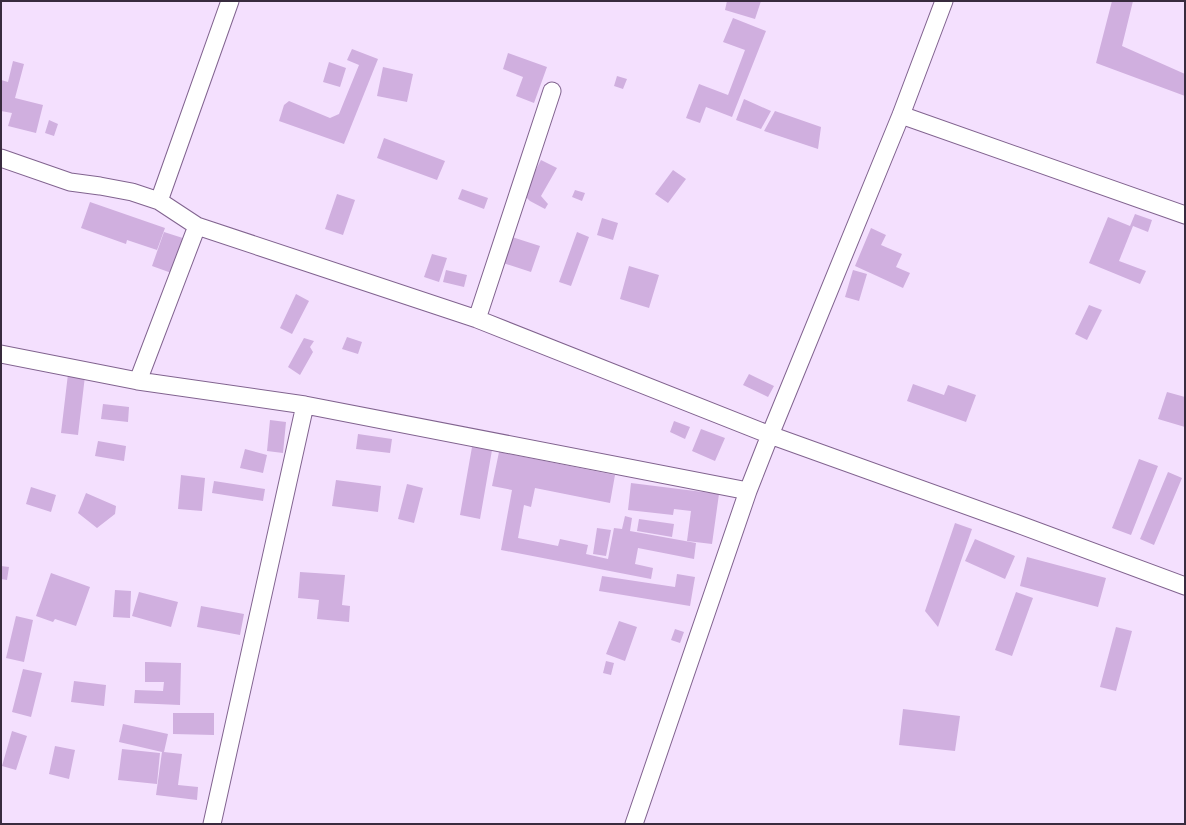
<svg xmlns="http://www.w3.org/2000/svg" width="1186" height="825" font-family="Manrope,sans-serif">
	<style>
		.building { fill: #d0afdf }
		.lines { fill: none; stroke-linecap: round; stroke-linejoin: round }
		.street-casing { stroke: #81638f; stroke-width: 19 }
		.street { stroke: #fff; stroke-width: 17 }
	</style>
	<rect width="100%" height="100%" fill="#f4e0fe"/>
	<path class="building" d="M727,1H761L755,19L725,10Z
		M1112,1H1133L1122,46L1185,74V96L1096,63Z
		M733,18L766,31L732,117L706,107L700,123L686,118L699,84L728,95L745,50L723,42Z
		M352,49L378,59L344,144L279,121L284,105L289,101L330,118L339,114L359,65L347,60Z
		M508,53L547,67L534,103L516,96L523,77L503,69Z
		M13,61L24,64L15,98L43,105L36,133L8,126L12,113L1,111V80L8,82Z
		M329,62L346,68L340,87L323,82Z
		M383,67L413,74L407,102L377,96Z
		M617,76L627,79L623,89L614,86Z
		M744,99L771,111L761,129L736,120Z
		M775,111L821,127L818,149L764,131Z
		M49,120L58,124L54,136L45,133Z
		M384,138L445,161L437,180L377,158Z
		M541,160L557,168L541,196L548,204L545,209L530,201L523,194Z
		M673,170L686,179L668,203L655,194Z
		M462,189L488,198L484,209L458,199Z
		M575,190L585,193L582,201L572,197Z
		M337,194L355,200L343,235L325,229Z
		M90,202L165,228L157,250L127,240L126,244L81,228Z
		M1135,214L1152,220L1148,232L1133,226L1119,261L1146,271L1140,284L1089,263L1108,217L1130,226Z
		M602,218L618,223L613,240L597,235Z
		M871,228L886,235L881,245L902,254L896,267L910,273L903,288L855,266Z
		M164,232L189,240L177,275L152,266Z
		M577,232L589,237L571,286L559,282Z
		M512,237L540,246L531,272L503,263Z
		M432,254L447,258L439,282L424,277Z
		M629,266L659,275L649,308L620,299Z
		M446,270L467,275L464,287L443,282Z
		M853,270L867,274L859,301L845,297Z
		M296,294L309,301L292,334L280,328Z
		M1089,305L1102,310L1087,340L1075,334Z
		M347,337L362,342L358,354L342,349Z
		M304,338L314,341L310,347L313,352L300,375L288,367Z
		M68,374L85,376L78,435L61,433Z
		M749,374L774,386L768,397L743,385Z
		M913,384L944,395L948,385L976,395L966,422L907,401Z
		M1167,392L1185,397V427L1158,419Z
		M103,404L129,407L128,422L101,419Z
		M270,420L286,422L283,453L267,451Z
		M674,421L690,427L685,439L670,432Z
		M701,429L725,438L715,461L692,451Z
		M358,434L392,439L390,453L356,449Z
		M98,441L126,446L124,461L95,456Z
		M472,447L492,450L480,519L460,515Z
		M245,449L267,455L263,473L240,468Z
		M499,452L615,475L610,503L535,488L531,507L524,505L518,538L558,546L560,539L588,545L586,554L608,559L614,528L622,529L625,516L632,518L630,531L696,543L694,559L638,548L635,564L653,568L651,579L501,550L512,490L492,486Z
		M1139,459L1158,466L1131,535L1112,528Z
		M1168,472L1182,478L1154,545L1140,539Z
		M181,475L205,478L202,511L178,509Z
		M336,480L381,486L378,512L332,506Z
		M214,481L265,489L263,501L212,493Z
		M631,483L719,494L712,544L687,541L691,511L674,509L673,515L628,510Z
		M407,484L423,488L414,523L398,519Z
		M31,487L56,495L51,512L26,504Z
		M86,493L116,506L115,514L97,528L78,513Z
		M639,519L674,524L672,537L637,531Z
		M955,523L972,529L938,627L925,611Z
		M597,528L611,530L606,556L593,554Z
		M975,539L1015,556L1005,579L965,561Z
		M1027,557L1106,578L1098,607L1020,586Z
		M1,566L9,567L7,580L1,579Z
		M300,572L345,575L342,605L350,606L349,622L317,619L319,600L298,598Z
		M51,573L90,587L76,626L55,619L53,622L36,616Z
		M677,574L695,577L690,606L599,591L602,576L675,587Z
		M115,590L131,591L130,618L113,617Z
		M139,592L178,602L171,627L132,616Z
		M1016,592L1033,598L1012,656L995,650Z
		M201,606L244,614L240,635L197,627Z
		M16,616L33,620L24,662L6,658Z
		M619,621L637,627L625,661L606,654Z
		M1116,627L1132,631L1116,691L1100,687Z
		M675,629L684,632L680,643L671,640Z
		M606,661L614,663L611,675L603,673Z
		M145,662L181,663L180,705L134,703L135,690L163,691L164,682H145Z
		M23,669L42,673L31,717L12,712Z
		M74,681L106,685L104,706L71,702Z
		M903,709L960,716L955,751L899,745Z
		M173,713H214V735L173,734Z
		M123,724L168,734L164,752L182,754L178,785L198,787L197,800L156,795L162,752L119,742Z
		M12,731L27,736L16,770L2,766Z
		M55,746L75,750L69,779L49,774Z
		M122,749L160,753L157,784L118,780Z"/>
	<g class="lines">
		<g class="street-casing">
			<path id="street" d="M901,115L1185,215
				M1,158L70,182L100,186L132,192L159,201L197,226L477,319L770,435L1015,523L1185,586
				M159,201L230,1
				M477,319L552,91
				M1,354L138,381L305,405L748,491
				M138,381L197,226
				M212,824L305,405
				M634,824L748,491L770,435L901,115L944,1"/>
		</g>
		<use href="#street" class="street"/>
	</g>
	<rect width="1186" height="825" fill="none" stroke="#382b3e" stroke-width="4"/>
</svg>
